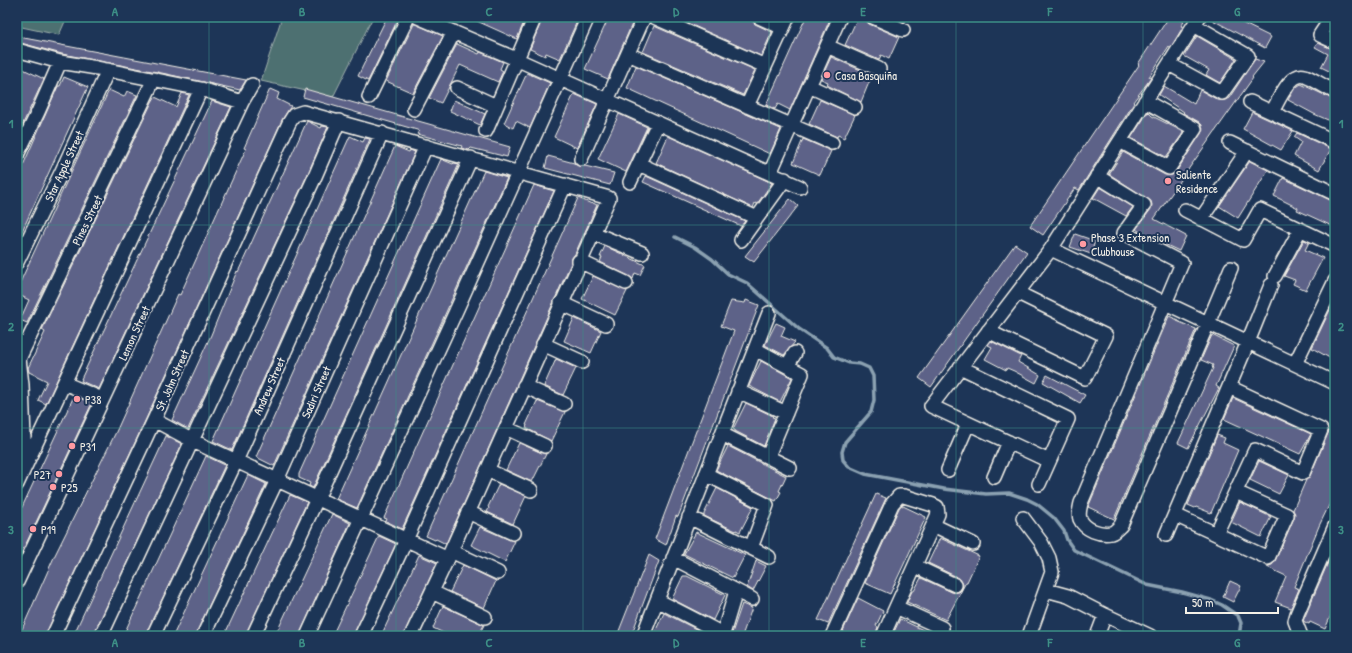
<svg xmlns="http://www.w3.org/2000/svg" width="1352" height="653" font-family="'Patrick Hand',sans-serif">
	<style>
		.green { fill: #4d7071; stroke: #a0b0ac }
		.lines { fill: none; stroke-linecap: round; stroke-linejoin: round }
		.stream { stroke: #8ba1b1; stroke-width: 3.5 }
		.building { fill: #5d6288; stroke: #f4f1e8 }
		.minor-casing { stroke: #f4f1e8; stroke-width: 16 }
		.minor { stroke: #1d3557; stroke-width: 13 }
		.grid { fill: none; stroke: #3d8f86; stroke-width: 1; stroke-opacity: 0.55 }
		.poi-dot { fill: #ff9aa2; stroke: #1d3557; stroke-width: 1.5 }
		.labels { text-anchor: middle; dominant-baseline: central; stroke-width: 4; stroke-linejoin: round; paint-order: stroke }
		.poi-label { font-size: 12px; fill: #f4f1e8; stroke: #1d3557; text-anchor: start }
		.street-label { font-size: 12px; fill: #f4f1e8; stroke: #1d3557 }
		.neatline { fill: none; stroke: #3d8f86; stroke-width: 1.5 }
		.grid-label { font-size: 13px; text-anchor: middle; font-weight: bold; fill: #3d8f86 }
	</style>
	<rect width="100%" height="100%" fill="#1d3557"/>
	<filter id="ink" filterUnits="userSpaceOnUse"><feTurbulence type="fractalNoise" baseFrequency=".025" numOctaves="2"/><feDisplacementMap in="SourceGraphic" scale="8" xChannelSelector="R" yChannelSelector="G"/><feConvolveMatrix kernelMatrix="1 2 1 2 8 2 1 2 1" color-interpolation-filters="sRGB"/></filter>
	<g filter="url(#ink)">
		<path class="green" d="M17,17H67L59,35L17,26Z
			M282,17H373L333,97L261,81Z"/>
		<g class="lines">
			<path class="stream" d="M675,237L695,247L712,259L728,274L747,283L799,329L827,348L834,357L849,363L860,364L869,368L873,376L874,400L871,412L845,442L842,452L843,460L849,467L865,474L944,489L986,494L1009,493L1027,499L1037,504L1054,518L1064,531L1067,540L1074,550L1147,585L1182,592L1211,600L1222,605L1238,616L1241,623L1239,636"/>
		</g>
		<path class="building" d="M387,17H399L368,81L358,76Z
			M468,17H526L517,39Z
			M543,17H579L560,59L546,53L545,56L530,49Z
			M609,17H635L608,79L585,69Z
			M674,17H751L752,21L755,24L772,32L761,56Z
			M806,17H831L790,110L778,104L775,109L766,105Z
			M858,17H865L866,21L869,24L899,37L889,59L881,55L879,60L845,45Z
			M893,17H907L905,22Z
			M1169,17H1176L1184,22L1181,26L1183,27L1171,47L1169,46L1149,77L1151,78L1133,102L1134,103L1079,190L1075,188L1043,235L1030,226L1139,65L1138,64Z
			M1207,17H1230L1271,37L1265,48Z
			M415,24L443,36L413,93L386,81L414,24Z
			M654,26L755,70L743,95L643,52Z
			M17,35L24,38L246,80L240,90L157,72L62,54L17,42Z
			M1197,36L1236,59L1220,83L1206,75L1209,70L1184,56Z
			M1318,43L1335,50V74L1321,67L1328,54L1315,47Z
			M457,44L479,54L480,52L503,62L500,69L503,71L498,82L460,65L441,103L429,98Z
			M831,57L872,75L861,102L827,85L828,82L821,79Z
			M1255,59L1264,62L1252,77L1253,78L1192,164L1154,219L1186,236L1179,251L1143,234L1136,229L1151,209L1152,205L1151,201L1109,174L1123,152L1165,175H1172L1176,172L1203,130L1202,125L1199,122L1183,113L1184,112L1159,95L1164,86L1194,104L1200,90L1218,100H1225L1229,98Z
			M636,66L781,129L770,154L627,88Z
			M21,68L44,79L19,132L17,131V76Z
			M527,73L550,83L530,128L516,121L513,128L504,123Z
			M64,77L88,87L17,242V179L58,86H60Z
			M1301,84L1335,100V123L1314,114L1288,100L1295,88Z
			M270,89L279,93L277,99L291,106L289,109L282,120L147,417L45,636H19L55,555L116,432L178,294L180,295L246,149L244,148Z
			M305,89L510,147L507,157L471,148L469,150L461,148L462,146L417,134L419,131L417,130L303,97Z
			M109,90L124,97L127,91L137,95L27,323L20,320L29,300L17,294V289Z
			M182,93L189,95L46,404L38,400L47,381L29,372L28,368L45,332L42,330L152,102L155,97L176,107Z
			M574,94L597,104L577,148L554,137Z
			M454,100L485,114L480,125L450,111Z
			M820,100L855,115L844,138L838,135L837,137L809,124Z
			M212,101L231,107L99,389L81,381L82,379H81L103,332Z
			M1148,112L1152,116L1184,132L1166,157L1131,138Z
			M1252,112L1293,131L1281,150L1243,129Z
			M619,114L647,127L626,172L598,159Z
			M307,121L321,128L322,126L328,127L306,178L188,429L172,420L211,335L237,271L238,272Z
			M1297,133L1331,149L1319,170L1294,156L1301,142L1294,137Z
			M350,136L363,142L365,138L370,139L232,450L213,441Z
			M668,136L772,183L757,204L755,203L753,208L656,163Z
			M803,139L831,151L820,175L793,163Z
			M395,146L409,152L410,150L415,152L274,466L256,457Z
			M548,156L574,163L578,166H585L614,173L610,185L545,168Z
			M441,159L453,164L454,163L459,164L313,488L309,486L310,483L299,478V474Z
			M1250,161L1268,170L1238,218L1219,206Z
			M484,171L507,178L357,508L336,499Z
			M646,176L745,221L741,226L643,182Z
			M1283,178L1335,202V221L1332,226L1297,210L1298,208L1274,196Z
			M534,185L554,191L402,529L386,521L387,519L384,518Z
			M1100,187L1133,207L1126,216L1093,198Z
			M578,198L592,204L593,203L597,205L575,254L572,258L571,263L446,544L436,539L435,540L426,536Z
			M790,199L798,206L754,262L745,256Z
			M1075,234L1095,241L1091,254L1070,247Z
			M1304,240L1309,242L1305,250L1323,258L1306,290L1293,284L1295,280L1284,276Z
			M1015,244L1027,252L931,387L919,378Z
			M605,246L645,265L640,275L635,273L633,279L629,276L600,262L602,257H600Z
			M593,276L627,291L615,315L582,299Z
			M1335,299V361L1312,348Z
			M746,300L759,305L680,512L678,517L676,516L666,545L655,539L734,331L721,326L731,301L745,303Z
			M1169,316L1178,320L1177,321L1196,329L1114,519L1088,507L1089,505Z
			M574,318L601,331L591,353L564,341Z
			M776,323L785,327L781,336L795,342L784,355L765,345Z
			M1212,335L1234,346L1216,386L1219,388L1188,448L1178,443L1213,368L1212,367L1213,365L1201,360Z
			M991,341L1021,356L1018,362L1040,375L1036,383L1014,371L1007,368L1006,370L985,359L992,347L988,345Z
			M556,359L576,368L563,395L544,386Z
			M761,361L792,378L780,402L749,386Z
			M1047,375L1085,395L1080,403L1043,382Z
			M74,396L92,403L17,563V518Z
			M1233,398L1311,434L1300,454L1224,419Z
			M537,401L565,412L551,441L526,428L527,425H526Z
			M746,403L773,416L772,417L775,418L764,446L735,431V430L733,429Z
			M1329,431L1335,433V493L1319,526L1294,587L1299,589L1291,608L1275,602L1286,576L1267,567V566L1272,565L1275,561L1294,518L1295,514L1293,510L1306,480L1310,476Z
			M1217,435L1225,438L1223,443L1238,450L1211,513L1196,507L1195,508L1188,505Z
			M166,436L182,444L93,636H73Z
			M519,443L542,453L546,454L532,482L506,470Z
			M728,446L786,476L779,491L781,492L776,501L716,470Z
			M206,456L225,465L145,636H123Z
			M1259,461L1289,475L1279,494L1250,480Z
			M248,475L266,484L195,636H173Z
			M499,484L526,496L513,524L487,512L489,508L488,507Z
			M717,488L753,507L740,532L736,530V531L704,516V514Z
			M876,494L886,498L828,624L818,620Z
			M290,495L307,502L245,636H224Z
			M1240,502L1271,517L1261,537L1231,522Z
			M901,505L926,517L890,594L865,583L899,508Z
			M332,514L350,523L299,636H275Z
			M480,527L510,540L515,541L505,562L471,545Z
			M696,532L745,555L733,578L684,554Z
			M379,536L396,544L353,636H332Z
			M940,538L979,556L967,582H966L946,620L907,602L912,591H914L921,578L952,592H959L962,589L963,584L959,578L928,563Z
			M1335,546V606L1325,629L1310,622L1309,624L1303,621Z
			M419,555L437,563L403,636H381Z
			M649,555L659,561L634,628L630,636H617Z
			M756,561L766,566L753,591L747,587Z
			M463,565L496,581L484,608L450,592Z
			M683,576H687L725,595L713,620L672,599Z
			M1230,581L1241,586L1233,602L1223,597Z
			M858,598L883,611L876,626L878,627L875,636H842L844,631H843Z
			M742,604L752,608L742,636H731Z
			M443,606L484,625L478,636H450L433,628Z
			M664,613L706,634L705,636H653Z
			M900,619L919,628L936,636H892Z"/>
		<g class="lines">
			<g class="minor-casing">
				<path id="minor" d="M418,17L516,59L800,187
					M654,17L765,66
					M759,17L783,28
					M873,17L903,30
					M1332,17L1320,35L1335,42
					M827,46L879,69
					M17,50L60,62L97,68L201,89L242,102
					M628,54L832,143
					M1169,64L1222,93L1248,56L1194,25
					M809,86L855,107
					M457,88L496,106
					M369,97L408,17
					M1250,102L1335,142
					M747,106L788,17
					M414,109L454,32
					M1272,112C1278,102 1290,71 1305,76C1315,80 1325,87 1335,92
					M486,131L535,17
					M1120,141L1169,168L1195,129L1145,101
					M1230,143L1335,194
					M17,155L38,112L60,62
					M581,159L644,17
					M639,164L757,218
					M770,173L840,17
					M1097,176L1144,205L1124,233L1182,263L1081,503C1080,508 1078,513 1080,519C1085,530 1100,535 1111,533C1115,532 1118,528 1121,525L1208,323L1231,268
					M630,182L658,123
					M1185,210L1243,240L1260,210L1335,246
					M1201,219L1247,151
					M593,233L642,253
					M741,240L785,179
					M1051,249L1335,383
					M579,261L626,283
					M17,262L61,173L108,70
					M1275,276L1300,230
					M561,303L606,324
					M988,331L1085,378L1106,336L1018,293
					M17,341L22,385L25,465
					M543,344L582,362
					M755,349L802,374L768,456
					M19,359L154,79
					M1295,364L1335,281
					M787,366L795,353
					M960,367L1068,419L1039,484
					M64,383L102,399
					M524,386L564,404
					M738,391L786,413
					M154,420L193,441L448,559
					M506,428L545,446
					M722,434L790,468
					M1049,461L931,406L1051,249L1199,17
					M487,470L531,490
					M948,470L968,424
					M706,474L767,505L751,548
					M994,477L1009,442
					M17,484L201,89
					M468,512L513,533
					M1175,515L1268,558L1287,515L1236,492
					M689,517L769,557
					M1023,518L1041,542L1049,558L1052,572L1029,636
					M933,525L973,544
					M1216,534L1255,450L1303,473L1321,430L1229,387
					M1166,535L1248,342L1271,285
					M451,551L498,573
					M673,558L752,599
					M915,566L955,585
					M17,582L242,102L252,85
					M1046,590L1068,596L1105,615L1150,636
					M432,592L485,617
					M657,600L723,634L736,591
					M896,607L942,628
					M53,636L154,420L289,123L294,115L303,112L609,198L451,551L411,636
					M101,636L313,181L339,121
					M153,636L236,461L382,133
					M203,636L277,480L426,146
					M253,636L317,499L471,158
					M307,636L456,311L588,17
					M361,636L406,540L565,185
					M643,636L769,313
					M832,636L892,504L899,496H904L933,505L937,507L938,514L883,636
					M1097,636L1105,615
					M1301,636L1295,621L1297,614L1335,526"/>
			</g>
			<use href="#minor" class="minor"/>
		</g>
	</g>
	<path class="grid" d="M209,17V636M396,17V636M583,17V636M769,17V636M956,17V636M1143,17V636M17,225H1335M17,428H1335"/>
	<g class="poi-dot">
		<circle cx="827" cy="75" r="4"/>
		<circle cx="1168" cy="181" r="4"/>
		<circle cx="1083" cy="244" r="4"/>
		<circle cx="77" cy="399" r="4"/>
		<circle cx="72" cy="446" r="4"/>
		<circle cx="59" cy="474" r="4"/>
		<circle cx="53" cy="487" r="4"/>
		<circle cx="33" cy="529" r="4"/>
	</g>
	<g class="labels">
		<g class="poi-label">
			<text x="835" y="75">Casa Basquiña</text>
			<text x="1176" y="174">Saliente<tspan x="1176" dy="14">Residence</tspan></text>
			<text x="1091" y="237">Phase 3 Extension<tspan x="1091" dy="14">Clubhouse</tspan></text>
			<text x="85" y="399">P38</text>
			<text x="80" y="446">P31</text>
			<text x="51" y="474" text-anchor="end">P27</text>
			<text x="61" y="487">P25</text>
			<text x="41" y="529">P19</text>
		</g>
		<g class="street-label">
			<text transform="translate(64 166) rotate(-65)">Star Apple Street</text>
			<text transform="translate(87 220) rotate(-64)">Pines Street</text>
			<text transform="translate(134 333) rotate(-65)">Lemon Street</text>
			<text transform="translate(172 380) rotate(-66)">St. John Street</text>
			<text transform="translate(269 386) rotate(-66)">Andrew Street</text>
			<text transform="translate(316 392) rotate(-66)">Sadiri Street</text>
		</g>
	</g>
	<rect width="1352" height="653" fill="none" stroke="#1d3557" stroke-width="44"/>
	<path d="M1186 607v6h92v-6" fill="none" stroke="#f4f1e8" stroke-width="2"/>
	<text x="1192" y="607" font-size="12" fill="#f4f1e8" stroke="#1d3557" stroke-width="3" paint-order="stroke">50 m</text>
	<rect x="22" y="22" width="1308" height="609" class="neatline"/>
	<g class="grid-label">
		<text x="115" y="16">A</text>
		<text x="302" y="16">B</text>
		<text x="489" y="16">C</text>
		<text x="676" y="16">D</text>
		<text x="863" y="16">E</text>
		<text x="1050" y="16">F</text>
		<text x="1237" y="16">G</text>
		<text x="11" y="128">1</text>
		<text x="1341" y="128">1</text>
		<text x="11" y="331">2</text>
		<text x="1341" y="331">2</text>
		<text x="11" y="534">3</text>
		<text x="1341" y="534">3</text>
		<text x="115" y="647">A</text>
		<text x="302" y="647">B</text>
		<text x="489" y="647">C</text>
		<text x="676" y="647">D</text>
		<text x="863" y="647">E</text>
		<text x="1050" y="647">F</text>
		<text x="1237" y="647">G</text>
	</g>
</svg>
